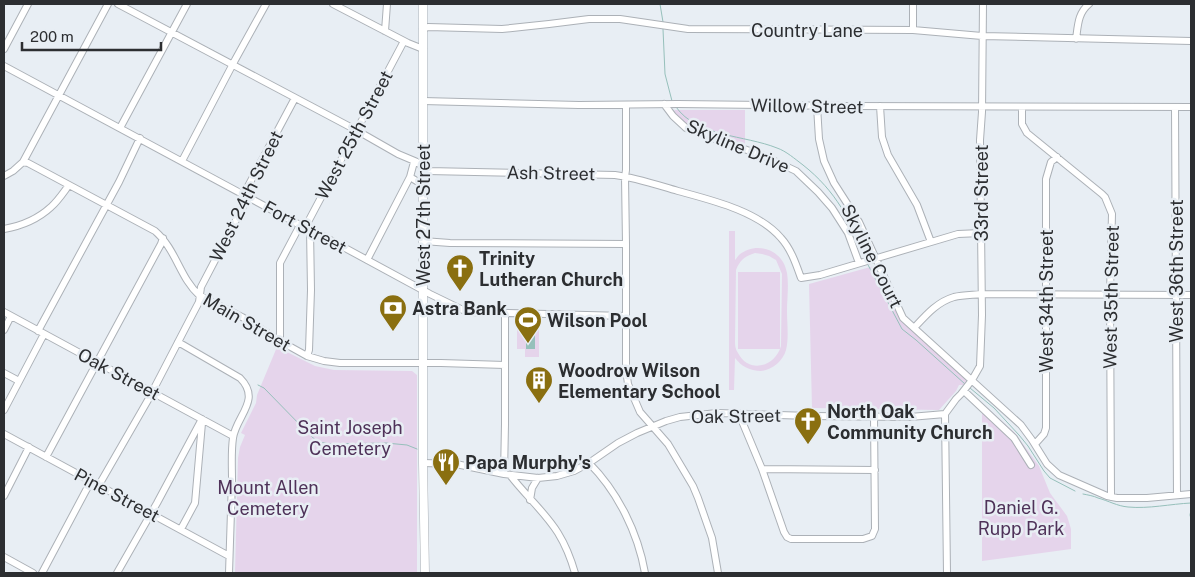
<svg xmlns="http://www.w3.org/2000/svg" width="1195" height="577" font-family="'Public Sans',sans-serif">
	<style>
		.green { fill: #e5d4eb; fill-rule: evenodd }
		.water { fill: #96c0bb }
		.lines { fill: none; stroke-linecap: round; stroke-linejoin: round }
		.stream { stroke: #96c0bb; stroke-width: 1 }
		.minor-casing { stroke: #acb1b7; stroke-width: 8 }
		.major-casing { stroke: #acb1b7; stroke-width: 9 }
		.minor { stroke: #fff; stroke-width: 6 }
		.major { stroke: #fff; stroke-width: 8 }
		.labels { text-anchor: middle; dominant-baseline: central; stroke-width: 5; stroke-linejoin: round; paint-order: stroke }
		.street-label { font-size: 18px; fill: #2c2e31; stroke: #e8eef4 }
		.poi-label { font-size: 18px; font-weight: bold; fill: #2c2e31; stroke: #e8eef4; text-anchor: start }
		.park-label { font-size: 18px; fill: #4f3259; stroke: #e8eef4 }
	</style>
	<rect width="100%" height="100%" fill="#e8eef4"/>
	<path class="green" d="M675,110H745V146C723,139 687,133 674,111Z
		M729,231H735V260C736,259 738,256 739,255C753,243 774,247 783,262C785,265 786,269 787,273C789,285 787,299 787,311C787,323 789,338 786,350C783,361 772,370 761,371C750,371 741,366 735,358L734,390H729ZM755,253L762,254L769,256L776,260L782,274L781,346C775,367 749,374 738,353C735,349 735,345 735,341L736,270C740,260 745,256 755,253Z
		M874,266L902,322L965,379L966,381L963,385H959L956,391L939,410L812,408L809,284Z
		M738,272H780V349H738Z
		M517,328H539V357H525V349H517Z
		M277,347L315,366L334,370L412,371L417,375V573H235L238,458L240,447L245,435L241,433L256,403L257,395Z
		M982,403L1015,433L1039,466L1050,493L1067,516L1071,529V549L982,561Z"/>
	<path class="water" d="M526,332H535V349H526Z"/>
	<g class="lines">
		<path class="stream" d="M660,4L663,22
			M663,29L665,74L672,101
			M676,107C697,137 745,135 777,148C786,151 795,159 803,165C836,191 851,221 866,259
			M867,263L902,329L916,340L965,384
			M258,385L264,388L305,430
			M970,388L994,408L1019,435L1028,446L1044,471L1050,478L1075,491
			M311,436L318,442L331,444L386,443L407,445L417,449
			M1083,494C1088,495 1094,496 1098,498C1109,501 1117,506 1128,507C1149,509 1170,504 1191,503
			M1191,510L1190,515L1191,519"/>
		<g class="minor-casing">
			<path id="minor" d="M118,4L356,130L398,154L417,162L428,171L615,175C637,178 657,185 678,191C711,200 758,211 781,238C791,249 796,264 801,278L820,275L958,234L981,233
				M333,4L408,43L423,49
				M913,4V30
				M423,29L428,27L502,29L549,24L589,19H620L688,29L913,30L982,36L1191,41
				M385,31L387,4
				M1076,39C1078,25 1078,13 1089,4
				M4,49L28,4
				M4,66L298,224L310,229L430,294L467,312L626,316
				M423,101L579,105L678,104L847,106L1191,107
				M664,104L673,116L686,128L723,142L762,155L796,171L818,192L832,208L848,233L859,263
				M626,105V170L625,177L626,244V369L628,384L640,412L668,444L693,486L698,498L712,538L718,573
				M817,106L819,139L824,161L834,183L859,222L903,318L1021,425L1032,440L1047,464L1059,475L1107,496L1117,498H1147L1191,494
				M880,106L882,137L888,155L917,205L931,242
				M1022,107V124L1027,133L1102,194L1105,197L1112,214L1110,295L1111,497
				M1175,107L1177,495
				M120,128L187,4
				M182,161L235,60L266,4
				M23,162L28,163L155,231C176,249 180,278 199,295L242,317L280,341L307,356L324,361L340,363H441L505,365
				M4,176L13,171L23,162L108,4
				M410,177L423,185
				M4,229C21,226 38,219 51,207C58,201 63,193 69,185
				M423,241L450,243L626,244
				M367,260L410,177L414,162
				M4,312L233,436
				M914,328C926,315 937,302 954,297C963,295 973,295 982,294L1191,295
				M4,330L11,316
				M38,331L119,182L140,138
				M280,341V263L298,229L308,222L404,41
				M178,342L240,378C262,400 236,416 233,438C231,452 232,466 232,480C231,511 230,542 229,573
				M307,356L309,350L311,290L310,229
				M4,373L19,381
				M964,391L1014,438L1031,465
				M4,410L44,334
				M739,414L762,469L784,532L787,537L791,539H863L872,536L875,529L874,416
				M4,434L229,556
				M1035,444L1044,434L1046,428V179L1051,162L1057,157
				M46,457L161,244L163,238
				M423,463L456,464L504,474L538,478L557,476L574,471L589,463L618,443L637,433L666,421L680,417L717,413L811,416L910,417L945,414
				M589,463C618,492 638,533 645,573
				M762,469L875,470
				M504,474L505,424V313
				M510,475C525,495 545,512 558,533C566,546 571,559 575,573
				M99,485L148,400L189,321L199,302L201,287L246,201V190L295,98
				M4,496L29,447
				M530,500L532,488L538,478
				M181,529L195,503L202,423
				M4,557L33,573
				M42,573L91,481
				M117,573L157,503L202,419
				M947,573L945,414L956,399L961,394L972,380L980,366L982,315L980,140L982,112L983,4"/>
		</g>
		<g class="major-casing">
			<path id="major" d="M423,4V463L425,573"/>
		</g>
		<use href="#minor" class="minor"/>
		<use href="#major" class="major"/>
	</g>
	<defs>
		<g id="church-pin" transform="scale(1.4375)"><path d="M0 17L-7.5 6A9.5 9.5 0 1 1 7.5 6Z" fill="#8a6f10" stroke="#e8eef4"/><path d="M-1.2-6h2.4v3.5h3.3v2.4h-3.3V6h-2.4V-.1h-3.3v-2.4h3.3Z" fill="#fff"/></g>
		<g id="bank-pin" transform="scale(1.4375)"><path d="M0 17L-7.5 6A9.5 9.5 0 1 1 7.5 6Z" fill="#8a6f10" stroke="#e8eef4"/><path d="M-6-4H6V4H-6ZM0-2.3a2.3 2.3 0 1 0 0 4.6a2.3 2.3 0 1 0 0-4.6Z" fill="#fff"/></g>
		<g id="stadium-pin" transform="scale(1.4375)"><path d="M0 17L-7.5 6A9.5 9.5 0 1 1 7.5 6Z" fill="#8a6f10" stroke="#e8eef4"/><path d="M0-5a6.5 5 0 1 0 0 10a6.5 5 0 1 0 0-10ZM-3.5-1.8h7v3.6h-7Z" fill="#fff"/></g>
		<g id="building-pin" transform="scale(1.4375)"><path d="M0 17L-7.5 6A9.5 9.5 0 1 1 7.5 6Z" fill="#8a6f10" stroke="#e8eef4"/><path d="M-4-6H4V6H1V3H-1V6H-4ZM-2.5-4.3h1.7v1.8h-1.7ZM.8-4.3h1.7v1.8H.8ZM-2.5-1h1.7V.8h-1.7ZM.8-1h1.7V.8H.8Z" fill="#fff"/></g>
		<g id="restaurant-pin" transform="scale(1.4375)"><path d="M0 17L-7.5 6A9.5 9.5 0 1 1 7.5 6Z" fill="#8a6f10" stroke="#e8eef4"/><path d="M-5-6h1v4h1v-4h1v4h1v-4h1v5L-1.5 .5V6h-2V.5L-5-1ZM5-6V6H3V1.5H1.5Q1.5-4 5-6Z" fill="#fff"/></g>
	</defs>
	<g fill-rule="evenodd">
		<use href="#church-pin" x="460" y="268"/>
		<use href="#bank-pin" x="393" y="308"/>
		<use href="#stadium-pin" x="528" y="320"/>
		<use href="#building-pin" x="539" y="380"/>
		<use href="#church-pin" x="808" y="421"/>
		<use href="#restaurant-pin" x="446" y="462"/>
	</g>
	<g class="labels">
		<g class="street-label">
			<text x="807" y="30">Country Lane</text>
			<text transform="translate(807 106) rotate(1)">Willow Street</text>
			<text transform="translate(354 135) rotate(-62)">West 25th Street</text>
			<text transform="translate(738 146) rotate(23)">Skyline Drive</text>
			<text transform="translate(551 173) rotate(1)">Ash Street</text>
			<text transform="translate(981 193) rotate(-90)">33rd Street</text>
			<text transform="translate(246 196) rotate(-64)">West 24th Street</text>
			<text transform="translate(423 215) rotate(-90)">West 27th Street</text>
			<text transform="translate(305 227) rotate(28)">Fort Street</text>
			<text transform="translate(872 256) rotate(63)">Skyline Court</text>
			<text transform="translate(1176 271) rotate(-90)">West 36th Street</text>
			<text transform="translate(1111 297) rotate(-89)">West 35th Street</text>
			<text transform="translate(1046 301) rotate(-90)">West 34th Street</text>
			<text transform="translate(247 322) rotate(30)">Main Street</text>
			<text transform="translate(119 374) rotate(28)">Oak Street</text>
			<text transform="translate(736 416) rotate(-1)">Oak Street</text>
			<text transform="translate(117 495) rotate(28)">Pine Street</text>
		</g>
		<g class="poi-label">
			<text x="479" y="258">Trinity<tspan x="479" dy="21">Lutheran Church</tspan></text>
			<text x="412" y="308">Astra Bank</text>
			<text x="547" y="320">Wilson Pool</text>
			<text x="558" y="370">Woodrow Wilson<tspan x="558" dy="21">Elementary School</tspan></text>
			<text x="827" y="411">North Oak<tspan x="827" dy="21">Community Church</tspan></text>
			<text x="465" y="462">Papa Murphy's</text>
		</g>
		<g class="park-label">
			<text x="350" y="427">Saint Joseph<tspan x="350" dy="21">Cemetery</tspan></text>
			<text x="268" y="487">Mount Allen<tspan x="268" dy="21">Cemetery</tspan></text>
			<text x="1021" y="507">Daniel G.<tspan x="1021" dy="21">Rupp Park</tspan></text>
		</g>
	</g>
	<rect width="1195" height="577" fill="none" stroke="#2c2e31" stroke-width="10"/>
	<path d="M22 42v8h139v-8" fill="none" stroke="#2c2e31" stroke-width="2.5"/>
	<text x="30" y="42" font-size="15" fill="#2c2e31" stroke="#e8eef4" stroke-width="4" paint-order="stroke">200 m</text>
</svg>
